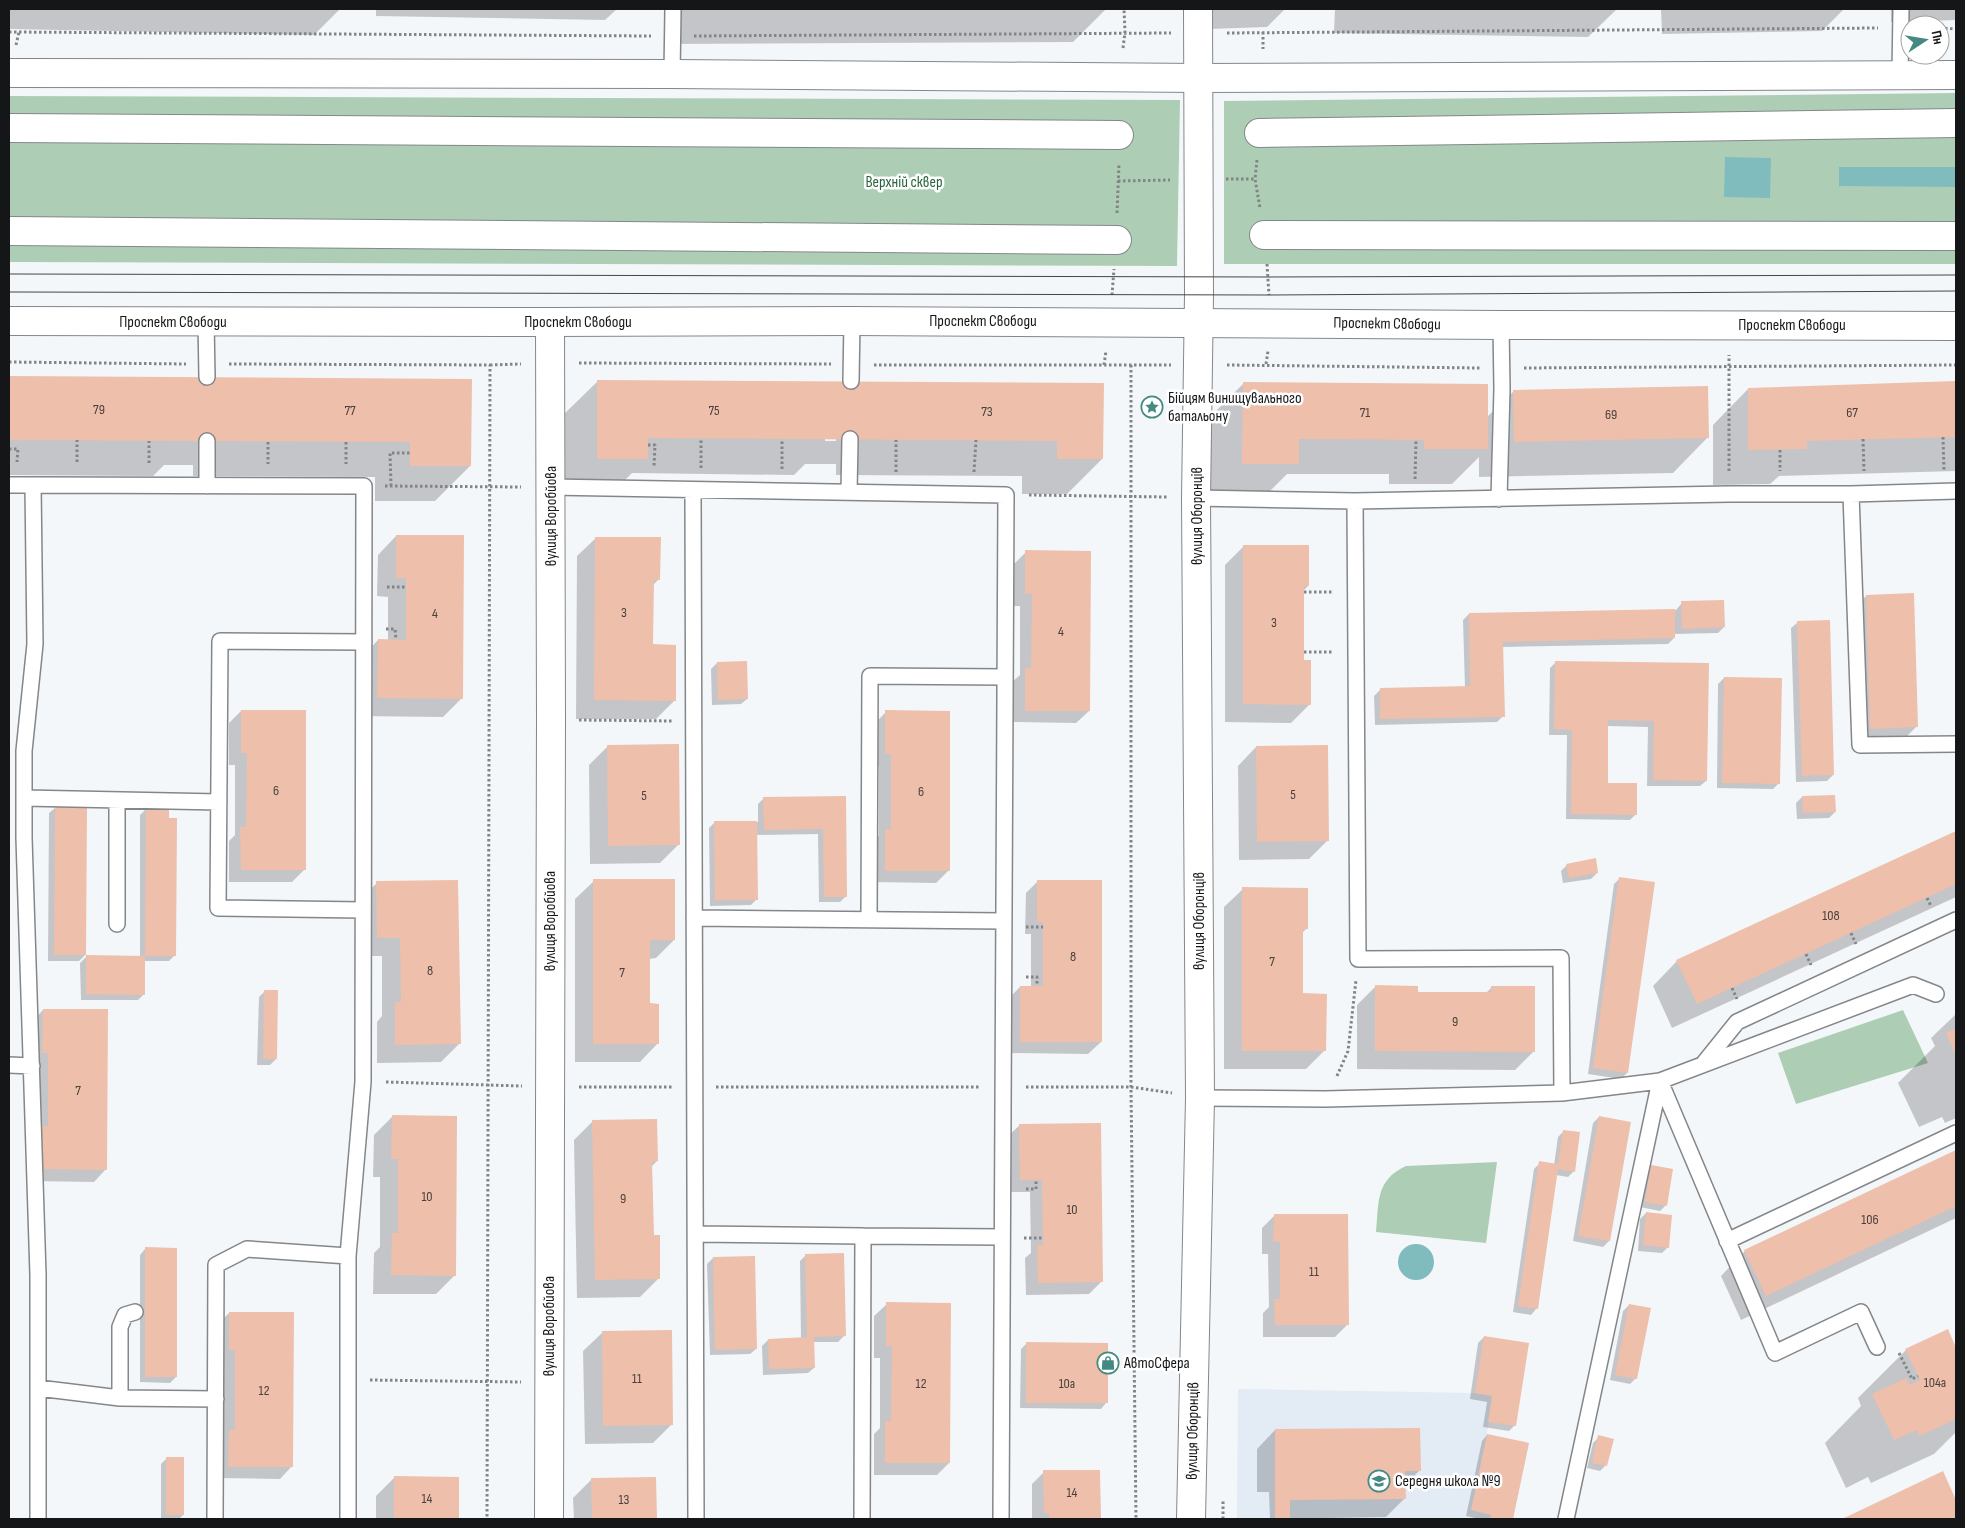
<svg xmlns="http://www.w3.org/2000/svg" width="1965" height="1528" font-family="'Sofia Sans Condensed',sans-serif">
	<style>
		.built { fill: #e3ebf4 }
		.green { fill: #adceb5 }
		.water { fill: #80bcbd }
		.shadow { fill: #0003; fill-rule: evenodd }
		.building { fill: #eebfab }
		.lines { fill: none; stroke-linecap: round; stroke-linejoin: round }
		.lane-casing { stroke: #84878a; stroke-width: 18 }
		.street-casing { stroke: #84878a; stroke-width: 30 }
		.secondary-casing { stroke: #84878a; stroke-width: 30 }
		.path { stroke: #828486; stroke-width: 3; stroke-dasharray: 2.5 2.5; stroke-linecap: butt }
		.lane { stroke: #fff; stroke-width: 15 }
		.street { stroke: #fff; stroke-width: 28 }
		.secondary { stroke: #fff; stroke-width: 28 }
		.tram { stroke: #444547; stroke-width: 1 }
		.labels { text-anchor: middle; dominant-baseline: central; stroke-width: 5; stroke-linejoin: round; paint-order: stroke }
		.number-label { font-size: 14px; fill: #4b403c }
		.park-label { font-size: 16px; fill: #29663e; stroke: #fff }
		.street-label { font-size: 16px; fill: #151617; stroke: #fff }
		.poi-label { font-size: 16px; fill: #151617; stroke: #fff; text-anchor: start }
	</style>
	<rect width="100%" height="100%" fill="#f4f7fa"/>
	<path class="built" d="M1238,1389L1475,1393L1492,1396L1487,1434L1529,1443L1513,1519H1237Z"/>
	<path class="green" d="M1956,93V264H1224V101Z
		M9,96L1180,100L1177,266L9,262Z
		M1903,1010L1928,1063L1796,1104L1778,1053Z
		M1497,1162L1486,1243L1376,1232C1379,1203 1375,1180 1406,1166Z"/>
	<path class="water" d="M1725,157L1771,158L1770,198L1724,197Z
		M1839,167H1956V187L1839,186Z
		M1398 1262a18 18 0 1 1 36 0a18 18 0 1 1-36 0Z"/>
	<path class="shadow" d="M9,9H340L314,35L9,29Z
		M376,9H617L605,20L376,16Z
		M665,9H1106L1073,42L666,44Z
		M1208,9H1285L1267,27L1209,29Z
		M1335,9H1617L1588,37L1334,33Z
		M1661,9H1844L1822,31L1662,34Z
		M1891,9H1956V20L1891,22Z
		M9,377L470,380V466L435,501H375V477L193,476V465H164L153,476L9,475Z
		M598,381L1102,384V459L1067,494H1022V476L836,475V464H805L794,475L632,473L611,494H562V416ZM825,438H836V441H825Z
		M1956,382V471L1779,476L1770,484L1713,485V425L1748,389Z
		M1243,384L1487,417L1514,391L1708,437L1673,473L1479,477V457L1452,484H1389V474H1287L1262,499H1208V419Z
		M396,536L462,698L443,717L359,716L360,659L378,640L388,641V597L377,596L378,555Z
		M596,538L659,579L653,585L652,646L674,701L656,719H576L577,556Z
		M1244,546L1308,586L1303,591V661L1310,704L1291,723L1225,722V565Z
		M1026,552L1089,711L1076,723L1013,722V681L1020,675V606H1013L1014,564Z
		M1866,596L1916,727L1904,739L1858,740L1854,609Z
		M1682,603L1724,627L1718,633L1674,634V638L1668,644L1502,647L1503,716L1497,722L1375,725L1374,696L1380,690L1465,688L1463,620L1469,614L1676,610Z
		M1797,623L1833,775L1827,781L1796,782L1791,628Z
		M1556,662L1708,665L1706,781L1700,786H1647L1648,727L1607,726L1606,784L1636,814L1630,820L1566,819L1567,735H1549L1550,668Z
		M717,663L747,699L741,704L712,705L711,669Z
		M1724,678L1779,783L1773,789L1717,788L1718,684Z
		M241,711L304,870L292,882H229V841L235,835V765H229V723Z
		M886,712L949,870L936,883L873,882V842L879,836V766H873L874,724Z
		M608,746L679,844L660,863L590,864L589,765Z
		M1256,747L1328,840L1309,859L1239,860L1238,766Z
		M844,797L846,896L840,902H819L818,834L756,835L757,899L751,905L710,906L709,828L715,822H758V804L764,798Z
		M1802,797L1835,812L1829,818L1797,819L1796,803Z
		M55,808L85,955L79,961H48L49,813Z
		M146,809L175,955L169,961H144V994L138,1000H81L80,963L86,957H140V815Z
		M1956,833V897L1672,1028L1653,986L1677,961Z
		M1567,865L1597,873L1591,879L1563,883L1561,871Z
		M1620,878L1627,1073L1621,1079L1588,1074L1614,884Z
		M594,881L674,940L656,958L649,959V1005L658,1043L640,1062H575V899Z
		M1038,881L1101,1042L1088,1054L1008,1053V999L1020,987H1031V934H1025L1026,893Z
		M377,883L459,1044L441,1062L377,1063V1022L382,1016V956H359L358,901Z
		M1243,889L1307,928L1302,933V995L1325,1050L1306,1069H1224V907Z
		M1375,987L1416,993H1486L1492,987L1534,1051L1515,1070L1357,1069V1005Z
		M265,991L276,1059L270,1065H257L259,997Z
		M43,1010L106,1169L94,1182L30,1181L31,1023Z
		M1956,1014V1118L1945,1123L1942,1117L1919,1127L1898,1083L1935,1046L1931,1038Z
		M392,1117L455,1275L436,1294H373L374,1253L380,1247V1177H373L374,1135Z
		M1599,1117L1609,1241L1603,1247L1573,1241L1593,1123Z
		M593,1121L657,1161L651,1167L652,1237L659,1278L640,1297L577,1298L574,1140Z
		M1020,1125L1102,1281L1089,1294L1026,1295L1025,1258L1031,1253L1030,1192H1008L1007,1137Z
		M1564,1131L1574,1171L1568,1177L1556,1175L1536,1309L1531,1315L1513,1312L1534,1169L1540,1163L1554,1165L1558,1137Z
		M1956,1152V1218L1741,1320L1721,1276L1745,1251Z
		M1651,1166L1666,1205L1660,1211L1640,1207L1645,1172Z
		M1646,1213L1668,1247L1662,1253L1638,1251L1640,1219Z
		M1274,1216L1348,1324L1335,1337H1263V1313L1269,1307L1268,1254H1262V1228Z
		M145,1249L176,1377L170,1383L140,1382V1255Z
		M806,1255L844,1336L838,1342H813L814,1368L808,1373L763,1375L762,1346L768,1340L801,1339L800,1261Z
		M713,1258L756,1349L750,1354L710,1355L707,1264Z
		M887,1304L949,1463L937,1475H874V1434L880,1428V1358H874V1316Z
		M1629,1305L1636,1378L1630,1384L1610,1380L1623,1311Z
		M229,1313L292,1466L280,1479L217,1478V1325Z
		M1947,1331L1956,1350V1432L1934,1454L1871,1483L1868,1477L1846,1488L1825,1443L1861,1406L1858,1398L1906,1350Z
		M602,1333L672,1424L653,1443L585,1444L583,1351Z
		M1484,1337L1515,1425L1509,1431L1483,1427L1487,1402L1470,1399L1478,1343Z
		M1027,1343L1106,1403L1101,1409L1020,1408L1021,1349Z
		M1275,1430L1420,1470L1404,1486L1405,1498L1386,1517L1270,1519L1269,1492H1257V1449Z
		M1487,1435L1528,1444L1512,1519H1480L1466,1516L1482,1441Z
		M1599,1437L1606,1465L1600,1471L1587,1468L1593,1443Z
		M167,1458L183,1515L179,1519H161V1464Z
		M1099,1471V1519H1032V1484L1044,1472Z
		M1942,1473L1956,1503V1519H1845Z
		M395,1477L458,1478V1519H376V1496Z
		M655,1478L656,1519H574L573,1498L592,1479Z"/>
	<path class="building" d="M9,376L472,379L471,466H410V442L9,440Z
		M597,380L1104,383L1103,459H1057V441L648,438V459H597Z
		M1956,381V437L1807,441V449L1748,450V388Z
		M1243,382L1488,384V449H1424V440L1299,439V464H1242Z
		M1708,386L1709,438L1514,442L1513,390Z
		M396,535H464L463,699L377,698L378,639L406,640V578H396Z
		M595,537H661L660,580H654L653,644L676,645V701L594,700Z
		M1243,545H1309V586H1304V660H1311V705L1243,704Z
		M1025,550L1091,551L1090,711H1025V668H1031L1032,594H1025Z
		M1914,593L1918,727L1870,729L1866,595Z
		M1724,600L1725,627L1682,629L1681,601Z
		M1675,609V638L1503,642L1505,717L1380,719V688L1470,686L1469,613Z
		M1830,620L1834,775L1802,776L1797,621Z
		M747,661L748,699L718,700L717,662Z
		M1555,661L1709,663L1707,781L1653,780L1654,721L1608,720V783H1637V815L1571,814L1572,730L1554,729Z
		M1724,677L1782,678L1780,784L1722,783Z
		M241,710H306V870H241L240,827H246L247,753H241Z
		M885,710L950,711V871H885V829H891V754H885Z
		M679,744L680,845L608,846L607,745Z
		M1328,745L1329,841L1257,842L1256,746Z
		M1835,795L1836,812L1803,813L1802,796Z
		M846,796L847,897H824L823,829L764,830L763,797Z
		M55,806H87L86,955H54Z
		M146,807H169V818H177L176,956H145Z
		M714,821H757L758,900H715Z
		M1956,831V884L1697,1004L1676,960Z
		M1596,858L1598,873L1569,878L1566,864Z
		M1619,877L1655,882L1628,1073L1593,1068Z
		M593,879H675V940H650V1003L659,1004V1044H593Z
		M458,880L461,1044L395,1045V1002H401L400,938H377L376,881Z
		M1037,880H1102V1042H1020V986H1043V922H1037Z
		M1242,887L1308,888V929H1303V993L1327,994L1326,1051H1242Z
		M86,955L145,956V995L86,994Z
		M1375,985L1418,986V992H1491V986H1535V1052L1375,1051Z
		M264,990H278L277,1059H263Z
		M43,1009H108L107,1170L42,1169V1126H48V1053H42Z
		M1956,1029V1056L1946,1033Z
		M392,1115L457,1116L456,1276L391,1275L392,1233H398V1159H391Z
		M1599,1116L1631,1122L1610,1241L1578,1236Z
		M657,1119L658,1161L652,1162L654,1235H660V1279L595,1280L592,1120Z
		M1101,1123L1103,1282L1038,1283L1037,1245H1043L1042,1180H1020L1019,1124Z
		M1563,1130L1580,1132L1575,1172L1558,1169L1538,1309L1518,1306L1539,1161L1558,1164Z
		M1956,1150V1206L1766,1296L1744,1250Z
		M1651,1165L1673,1169L1667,1206L1645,1202Z
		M1646,1212L1672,1215L1669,1248L1643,1245Z
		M1274,1214H1348L1349,1325H1275L1274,1299H1280V1242H1273Z
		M145,1247L177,1248V1377H145Z
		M844,1253L846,1336L814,1337L815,1368L769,1369L768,1339L807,1337L805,1254Z
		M755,1256L757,1349L715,1350L713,1257Z
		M886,1302L951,1303L950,1463H885V1421H891L892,1346H886Z
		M1629,1304L1651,1308L1637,1379L1615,1375Z
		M229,1312H294L293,1467H228L229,1430H235V1350H229Z
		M1948,1329L1956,1348V1419L1919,1436L1917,1430L1894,1440L1872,1394L1906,1378L1910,1385L1920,1380L1905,1349Z
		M672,1330L673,1425L603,1426L602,1331Z
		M1484,1336L1529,1343L1516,1426L1488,1422L1492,1396L1475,1393Z
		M1026,1342L1108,1343V1403H1026Z
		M1420,1428L1421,1471H1405L1406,1499L1290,1500V1519H1275V1429Z
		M1487,1434L1529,1443L1513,1519H1490L1491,1515L1471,1510Z
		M1598,1435L1614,1439L1607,1466L1592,1463Z
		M166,1457H184V1515H166Z
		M1043,1470H1100L1101,1519H1049V1513H1044Z
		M1943,1471L1956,1500V1519H1842Z
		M394,1476L459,1477V1519H394Z
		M656,1477L657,1519H592L591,1478Z"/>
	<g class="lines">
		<g class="lane-casing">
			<path id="lane" d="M672,74L673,9
				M1900,75L1901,9
				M206,322L207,377
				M851,381L852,321
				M9,485H33L35,644L24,751V838L38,1275V1519
				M33,485L364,486L363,1082L348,1256V1519
				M207,486V441
				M550,487L1006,495L1001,1519
				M693,490L696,1519
				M849,492L850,439
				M1851,494L1860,745L1956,744
				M1196,498L1355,501L1729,494H1851L1956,491
				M1499,499L1502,389L1501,325
				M1355,501L1358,959L1561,958L1562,1093
				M24,798L219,802
				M363,910L218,908L220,641L364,642
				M694,918L1004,921
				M869,920L870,676L1005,677
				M117,924V800
				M1704,1063L1737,1022L1956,920
				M9,1065L32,1066
				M1200,1098L1325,1099L1562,1093L1660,1081L1913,985L1936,994
				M695,1234L863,1236
				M1727,1241L1956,1133
				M38,1388L120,1398L216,1399
				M120,1398V1327L125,1315L135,1312
				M215,1519L216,1265L247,1249L348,1256
				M862,1519L863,1236L1002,1237
				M1566,1519L1660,1081L1775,1353L1861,1312L1877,1347"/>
		</g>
		<g class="street-casing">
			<path id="street" d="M9,128L1119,135
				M1259,133L1956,123
				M9,231L1117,240
				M1264,235L1956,236
				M549,1519L551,720L550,322
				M1191,1519L1200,1098L1196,498L1199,295L1198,9"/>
		</g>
		<g class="secondary-casing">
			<path id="secondary" d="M9,73L672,74L1199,78L1956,75
				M9,321L550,322L852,321L1501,325L1956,326"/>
		</g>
		<path class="path" d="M1940,28L1956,29
			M9,32L651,36
			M1263,32V49
			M1227,33L1878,28
			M694,36L1171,33
			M16,45L19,32
			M1123,48L1125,32L1124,9
			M1257,160L1255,179L1260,208
			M1226,179H1255
			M1118,181L1170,180
			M1117,213L1119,164
			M1267,264L1269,295
			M1112,295L1114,269
			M9,362L186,364
			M579,363L831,364
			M229,364L490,365L487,1519
			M1266,364L1268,351
			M490,365L521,364
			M874,365H1171
			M1104,365L1106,351
			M1131,365V1087L1136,1519
			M1227,365L1480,368
			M1524,368L1956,365
			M1943,437L1944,471
			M1863,439L1864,471
			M268,442V464
			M346,442V464
			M648,445H655L654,467
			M9,449H18L17,462
			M1780,450V471
			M77,462V440
			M149,463V441
			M701,468V439
			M782,469V439
			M1729,471V355
			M896,472V440
			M974,472L976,440
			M1415,479L1416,440
			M385,486L521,487
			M391,486L390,453H410
			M1029,495L1167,497
			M387,587H406
			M1304,592H1334
			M386,629H395L396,639
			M1304,652H1333
			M579,720L673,721
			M1927,898L1931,906
			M1026,927H1043
			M1851,933L1856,944
			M1806,954L1811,965
			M1026,977H1037V986
			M1732,988L1737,999
			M1337,1076L1348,1051L1356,980
			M386,1082L522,1086
			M579,1087H672
			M716,1087H980
			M1026,1087H1131L1172,1093
			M1026,1189H1036V1180
			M1024,1238H1043
			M1899,1353L1912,1379L1918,1376
			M370,1380L521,1382
			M1223,1519V1500"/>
		<use href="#lane" class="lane"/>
		<use href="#street" class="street"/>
		<use href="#secondary" class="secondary"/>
		<path class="tram" d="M9,274L1268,277L1956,275
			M9,292L1269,295L1956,291"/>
	</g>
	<defs>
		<g id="sight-ring" transform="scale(1.125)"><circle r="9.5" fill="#fff" stroke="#448a82" stroke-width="1.5"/><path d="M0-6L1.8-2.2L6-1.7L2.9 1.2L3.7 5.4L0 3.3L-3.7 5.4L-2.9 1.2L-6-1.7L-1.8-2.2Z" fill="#448a82"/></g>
		<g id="shop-ring" transform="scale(1.125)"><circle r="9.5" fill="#fff" stroke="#448a82" stroke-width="1.5"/><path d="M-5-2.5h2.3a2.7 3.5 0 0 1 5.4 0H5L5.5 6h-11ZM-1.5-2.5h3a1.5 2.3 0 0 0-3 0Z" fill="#448a82"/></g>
		<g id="school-ring" transform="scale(1.125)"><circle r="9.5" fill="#fff" stroke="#448a82" stroke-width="1.5"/><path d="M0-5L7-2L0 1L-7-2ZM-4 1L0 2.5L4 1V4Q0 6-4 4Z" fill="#448a82"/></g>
	</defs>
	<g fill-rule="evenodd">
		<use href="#sight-ring" x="1152" y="407"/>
		<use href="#shop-ring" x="1108" y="1363"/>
		<use href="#school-ring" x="1379" y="1481"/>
	</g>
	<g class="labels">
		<g class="number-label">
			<text x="99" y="409">79</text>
			<text x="350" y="410">77</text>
			<text x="714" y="410">75</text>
			<text x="987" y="411">73</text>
			<text x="1365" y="412">71</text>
			<text x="1852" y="412">67</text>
			<text x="1611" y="414">69</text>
			<text x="624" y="612">3</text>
			<text x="435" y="613">4</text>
			<text x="1274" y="622">3</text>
			<text x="1061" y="631">4</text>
			<text x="276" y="790">6</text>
			<text x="921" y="791">6</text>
			<text x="1293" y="794">5</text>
			<text x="644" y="795">5</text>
			<text x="1831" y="915">108</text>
			<text x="1073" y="956">8</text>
			<text x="1272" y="961">7</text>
			<text x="430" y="970">8</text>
			<text x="622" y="972">7</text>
			<text x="1455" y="1021">9</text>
			<text x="78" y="1090">7</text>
			<text x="427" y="1196">10</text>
			<text x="623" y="1198">9</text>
			<text x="1072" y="1209">10</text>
			<text x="1870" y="1219">106</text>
			<text x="1314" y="1271">11</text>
			<text x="637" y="1378">11</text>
			<text x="1935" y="1382">104а</text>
			<text x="921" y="1383">12</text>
			<text x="1067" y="1383">10а</text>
			<text x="264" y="1390">12</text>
			<text x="1072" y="1492">14</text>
			<text x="427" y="1498">14</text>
			<text x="624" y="1499">13</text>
		</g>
		<g class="park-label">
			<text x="904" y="182">Верхній сквер</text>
		</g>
		<g class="street-label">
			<text x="983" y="321">Проспект Свободи</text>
			<text x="173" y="322">Проспект Свободи</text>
			<text x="578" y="322">Проспект Свободи</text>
			<text transform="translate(1387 324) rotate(1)">Проспект Свободи</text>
			<text x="1792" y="325">Проспект Свободи</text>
			<text transform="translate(551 516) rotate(-90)">вулиця Воробйова</text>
			<text transform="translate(1197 516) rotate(-90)">вулиця Оборонців</text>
			<text transform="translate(550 921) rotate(-90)">вулиця Воробйова</text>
			<text transform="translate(1199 921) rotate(-90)">вулиця Оборонців</text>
			<text transform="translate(549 1326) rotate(-90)">вулиця Воробйова</text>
			<text transform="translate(1193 1431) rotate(-89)">вулиця Оборонців</text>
		</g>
		<g class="poi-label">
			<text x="1168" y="398">Бійцям винищувального<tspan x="1168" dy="18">батальону</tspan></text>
			<text x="1124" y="1363">АвтоСфера</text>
			<text x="1395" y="1481">Середня школа №9</text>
		</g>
	</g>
	<rect width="1965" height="1528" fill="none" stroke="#151617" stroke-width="20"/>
	<g transform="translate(1925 40) rotate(78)"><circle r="24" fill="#ffffff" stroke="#a1a2a2"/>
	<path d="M0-4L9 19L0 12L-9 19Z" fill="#448a82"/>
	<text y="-8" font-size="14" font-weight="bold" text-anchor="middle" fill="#151617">Пн</text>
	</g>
</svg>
